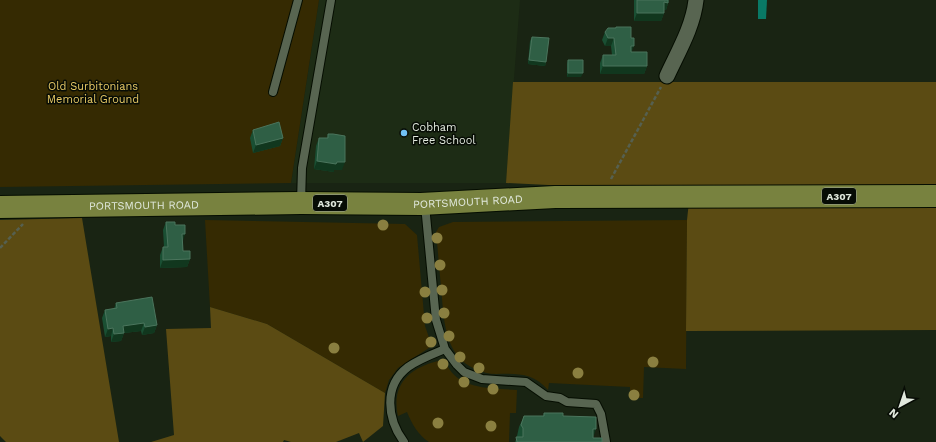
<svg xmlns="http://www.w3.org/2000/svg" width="936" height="442" font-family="'Work Sans',sans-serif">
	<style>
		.built { fill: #1d2c15 }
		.green { fill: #352a02 }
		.forest { fill: #5b4b13 }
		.water { fill: #097966 }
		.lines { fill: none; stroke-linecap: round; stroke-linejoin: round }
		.service-casing { stroke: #050d01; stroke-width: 10 }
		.minor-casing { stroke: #050d01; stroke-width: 17 }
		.primary-casing { stroke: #050d01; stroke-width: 24 }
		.path { stroke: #566050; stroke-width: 2.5; stroke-dasharray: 4 2; stroke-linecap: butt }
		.service { stroke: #586551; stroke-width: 8 }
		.minor { stroke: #586551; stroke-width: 15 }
		.primary { stroke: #78823f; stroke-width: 22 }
		.tree { fill: #8a7f40 }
		.wall { fill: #1a4f33 }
		.shaded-wall { fill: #11371e }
		.building { fill: #2f5f45; stroke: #4b755d }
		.poi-dot { fill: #71c1f5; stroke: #070c05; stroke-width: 1.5 }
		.labels { text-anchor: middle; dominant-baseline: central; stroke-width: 3; stroke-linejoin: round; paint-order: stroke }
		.shield { fill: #070c05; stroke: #a0a79c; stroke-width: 1 }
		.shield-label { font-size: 10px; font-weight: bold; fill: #e1e9dd }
		.park-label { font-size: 11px; fill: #e7c965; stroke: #070c05 }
		.poi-label { font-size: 11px; fill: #e1e9dd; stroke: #070c05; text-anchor: start }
		.street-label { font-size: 11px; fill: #e1e9dd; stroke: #070c05 }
	</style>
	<rect width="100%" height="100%" fill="#192413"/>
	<path class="built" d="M319,0H520L506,183H291Z"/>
	<path class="green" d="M0,0H319L291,183L0,187Z
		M205,220L405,224L417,235L425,326L432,346L398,368L389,380L385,393L267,324L210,307Z
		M687,220L686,369L644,367L643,398H630V387L549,383L548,390C534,373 517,373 496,374C489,374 482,372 475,369C443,355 444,317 441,287C439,268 438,250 436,232L439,227L453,222Z
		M438,361L447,365C459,390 492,388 517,390L516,413H510L509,442H429C418,435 412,424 407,412L398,416C391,385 409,368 438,361Z"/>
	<path class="forest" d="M513,82H936V330L686,331L687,220L690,192L506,183Z
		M82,218L119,442H6L0,436V220Z
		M210,307L267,324L385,393L383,426L363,442L359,433L336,442H291L284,440L283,442H151L174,435L166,329L211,328Z"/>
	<path class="water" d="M758,0H767L766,19H758Z"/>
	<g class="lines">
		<g class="service-casing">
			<path id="service" d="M273,92L298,0
				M301,202L302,168L331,0
				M425,205L436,320L445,349L457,365L464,372L482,379L526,382L546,396L560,398L567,402L596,404L601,414L606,442
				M404,442C387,419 383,386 408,367C419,359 433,354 445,349"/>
		</g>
		<g class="minor-casing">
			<path id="minor" d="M667,76C678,52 693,27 696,0"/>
		</g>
		<g class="primary-casing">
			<g id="primary">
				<path id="s1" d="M0,207L301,203L421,204L555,197L936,196"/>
			</g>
		</g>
		<path class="path" d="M611,179L661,87
			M0,248L23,224"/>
		<use href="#service" class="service"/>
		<use href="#minor" class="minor"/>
		<use href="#primary" class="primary"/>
	</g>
	<g class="tree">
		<circle cx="383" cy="225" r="5.5"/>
		<circle cx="437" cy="238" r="5.5"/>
		<circle cx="440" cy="265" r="5.5"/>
		<circle cx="442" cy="290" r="5.5"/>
		<circle cx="425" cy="292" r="5.5"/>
		<circle cx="444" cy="313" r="5.5"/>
		<circle cx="427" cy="318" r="5.5"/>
		<circle cx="449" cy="336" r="5.5"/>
		<circle cx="431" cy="342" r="5.5"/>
		<circle cx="334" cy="348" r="5.5"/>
		<circle cx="460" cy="357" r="5.5"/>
		<circle cx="653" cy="362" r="5.5"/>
		<circle cx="443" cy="364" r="5.5"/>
		<circle cx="479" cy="368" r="5.5"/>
		<circle cx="578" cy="373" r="5.5"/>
		<circle cx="464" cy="382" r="5.5"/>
		<circle cx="493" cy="389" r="5.5"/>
		<circle cx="634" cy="395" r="5.5"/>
		<circle cx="438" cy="423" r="5.5"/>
		<circle cx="491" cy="426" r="5.5"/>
	</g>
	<path class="wall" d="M634,0H669L666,10H664V13L661,21H634Z
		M616,27L632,52L647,66L644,74H600V63L603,55H612L611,46H605L602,40L605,32L615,28Z
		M532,37L546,62L545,66L528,64L530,41Z
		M568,60L581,77H567V64Z
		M253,130L283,138L280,146L253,153L250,138Z
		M328,134L342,170H334V172L314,169L316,146L319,138H327Z
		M166,222L175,225L183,241V251L190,259L187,267L160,268V255L163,247H164L163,230Z
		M116,303L157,325L154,333L142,335L141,331L124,333L121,341L111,342V336L105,337L102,318L105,310L114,309Z
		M544,413L563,416L593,438L602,442H515L517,437V436L519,427L524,416H543Z"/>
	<path class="shaded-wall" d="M667,0H669L666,10H661L664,2Z
		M637,13H664L661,21H634Z
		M608,38H614L611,46H605Z
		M631,46H634L631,54Z
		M529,60L546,62L545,66L528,64Z
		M603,66H647L644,74H600Z
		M568,73H583L581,77H567Z
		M283,138L280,146L253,153L256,145Z
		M317,161L337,162H345L342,170H334V172L314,169Z
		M182,234H185L183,241L179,242Z
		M190,259L187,267L160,268L163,260Z
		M144,323L141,331L124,333L121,341L111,342L114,334L123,326Z
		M157,325L154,333L142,335L145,327Z
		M113,328L111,336L105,337L108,329Z
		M593,429H596L592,441Z"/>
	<path class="building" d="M637,0H668V3L664,2V13H637Z
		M616,27H631V38H634V46H631V52H647V66H603V55H616L614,38H608L605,32L608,28H616Z
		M532,37L549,38L546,62L529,60Z
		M568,60H583V73H568Z
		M279,122L283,138L256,145L253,130Z
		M328,134H333L345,136V162H337L336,164L317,161L319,138H328Z
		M166,222H175V225H185V234H182L183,251H190V259L163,260V247H168Z
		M152,297L157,325L145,327L144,323L123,326L124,333L114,334L113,328L108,329L105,310L117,308L116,303Z
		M544,413H563V416L596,417V429H593V438H602V442H517L516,437H523V428L521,425L524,416H544Z"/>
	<circle class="poi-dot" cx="404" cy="133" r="4"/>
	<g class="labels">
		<g class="shield">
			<rect x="822" y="188" width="34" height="16" rx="3"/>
			<rect x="313" y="195" width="34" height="16" rx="3"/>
		</g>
		<g class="shield-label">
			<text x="839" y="196">A307</text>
			<text x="330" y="203">A307</text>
		</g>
		<g class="park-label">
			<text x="93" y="86">Old Surbitonians<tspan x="93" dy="13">Memorial Ground</tspan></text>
		</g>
		<g class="poi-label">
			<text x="412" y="127">Cobham<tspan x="412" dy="13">Free School</tspan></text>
		</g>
		<g class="street-label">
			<text stroke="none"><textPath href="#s1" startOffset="468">PORTSMOUTH ROAD</textPath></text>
			<text stroke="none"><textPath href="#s1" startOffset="144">PORTSMOUTH ROAD</textPath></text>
		</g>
	</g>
	<g transform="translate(900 406) rotate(220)" stroke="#070c05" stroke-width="3" paint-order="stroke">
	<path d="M0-3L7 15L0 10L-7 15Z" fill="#e1e9dd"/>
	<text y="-6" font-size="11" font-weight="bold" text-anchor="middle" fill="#e1e9dd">N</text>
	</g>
</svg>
